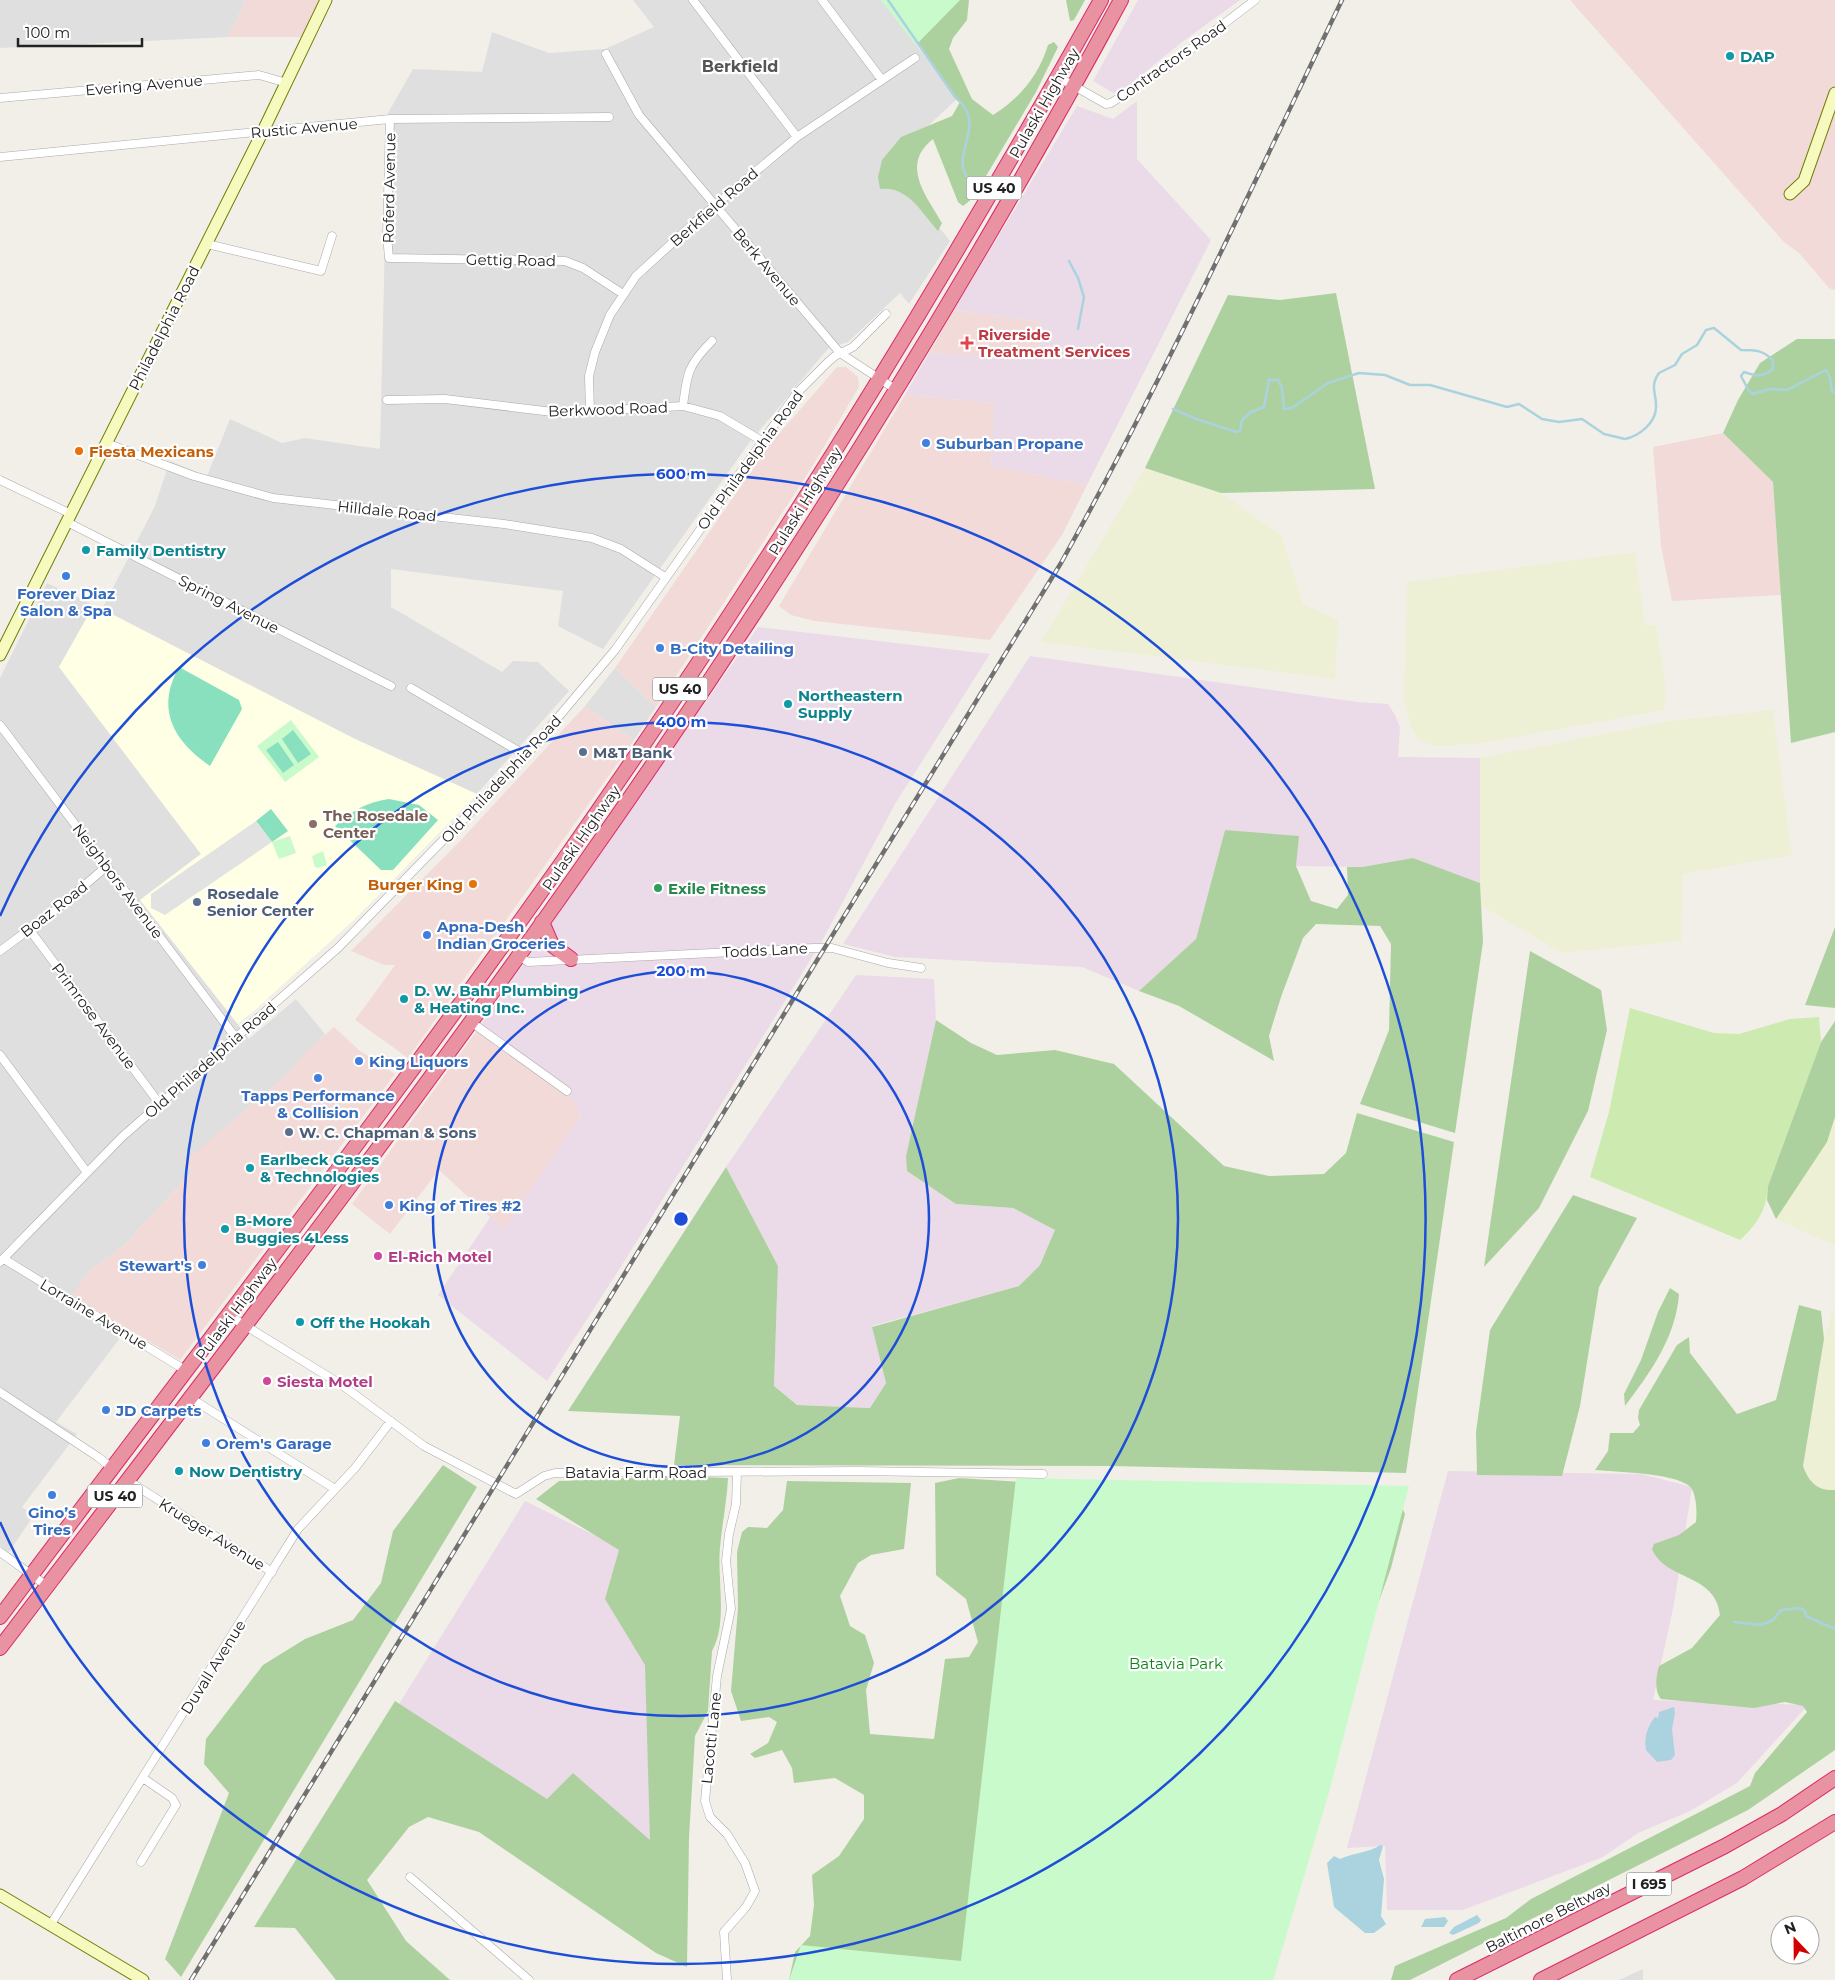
<svg xmlns="http://www.w3.org/2000/svg" width="1835" height="1980" font-family="Montserrat,sans-serif">
	<style>
		.residential { fill: #e0dfdf }
		.commercial { fill: #f2dad9 }
		.industrial { fill: #ebdbe8 }
		.education { fill: #ffffe5 }
		.farmland { fill: #eef0d5 }
		.grass { fill: #cdebb0 }
		.forest { fill: #add19e }
		.park { fill: #c8facc }
		.pitch { fill: #88e0be }
		.parking { fill: #e2e2e2 }
		.water { fill: #aad3df }
		.lines { fill: none; stroke-linecap: round; stroke-linejoin: round }
		.stream { stroke: #aad3df; stroke-width: 2.5 }
		.street-casing { stroke: #a9a9a9; stroke-width: 9 }
		.secondary-casing { stroke: #707d05; stroke-width: 13 }
		.highway-casing { stroke: #dc2a67; stroke-width: 16 }
		.street { stroke: #fff; stroke-width: 8 }
		.secondary { stroke: #f7fabf; stroke-width: 11 }
		.highway { stroke: #e892a2; stroke-width: 14 }
		.rail-casing { stroke: #707070; stroke-width: 4.5 }
		.rail { stroke: #fff; stroke-width: 2.5; stroke-dasharray: 8; stroke-linecap: butt }
		.ring { fill: none; stroke: #1d4ed8; stroke-width: 2.5 }
		.culture-dot { fill: #0f9aa8; stroke: #fff; stroke-width: 2 }
		.health-dot { fill: #e0444e; stroke: #fff; stroke-width: 2 }
		.shop-dot { fill: #3f7fe0; stroke: #fff; stroke-width: 2 }
		.food-dot { fill: #e8710a; stroke: #fff; stroke-width: 2 }
		.service-dot { fill: #5c6f8a; stroke: #fff; stroke-width: 2 }
		.education-dot { fill: #8d6e63; stroke: #fff; stroke-width: 2 }
		.leisure-dot { fill: #2e9e5b; stroke: #fff; stroke-width: 2 }
		.hotel-dot { fill: #d1479c; stroke: #fff; stroke-width: 2 }
		.labels { text-anchor: middle; dominant-baseline: central; stroke-width: 4.5; stroke-linejoin: round; paint-order: stroke }
		.shield { fill: #fff; stroke: #646464; stroke-width: 1 }
		.shield-label { font-size: 14px; font-weight: bold; fill: #222 }
		.culture-label { font-size: 15px; font-weight: bold; fill: #0d838f; stroke: #fff; text-anchor: start }
		.street-label { font-size: 15px; fill: #222; stroke: #fff }
		.health-label { font-size: 15px; font-weight: bold; fill: #be3a42; stroke: #fff; text-anchor: start }
		.shop-label { font-size: 15px; font-weight: bold; fill: #366cbe; stroke: #fff; text-anchor: start }
		.food-label { font-size: 15px; font-weight: bold; fill: #c56008; stroke: #fff; text-anchor: start }
		.service-label { font-size: 15px; font-weight: bold; fill: #4e5e75; stroke: #fff; text-anchor: start }
		.education-label { font-size: 15px; font-weight: bold; fill: #785e54; stroke: #fff; text-anchor: start }
		.leisure-label { font-size: 15px; font-weight: bold; fill: #27864d; stroke: #fff; text-anchor: start }
		.hotel-label { font-size: 15px; font-weight: bold; fill: #b23c85; stroke: #fff; text-anchor: start }
		.park-label { font-size: 15px; fill: #0c8416; stroke: #fff }
		.neighbourhood-label { font-size: 16px; font-weight: bold; fill: #555; stroke: #fff }
		.centre { fill: #1d4ed8; stroke: #fff; stroke-width: 2.5 }
		.ring-label { font-size: 15px; text-anchor: middle; font-weight: bold; fill: #1d4ed8; stroke: #fff; stroke-width: 4.5; stroke-linejoin: round; paint-order: stroke }
	</style>
	<rect width="100%" height="100%" fill="#f2efe9"/>
	<path class="residential" d="M0,0H246L228,37L0,48Z
		M633,0H881L958,98L888,163L950,241L909,304L900,293L848,342L829,348L820,358L749,443L603,649L558,626L563,591L391,569V607L502,672L513,661L538,662L569,691L476,795L355,739L102,609L154,508L170,461L207,476L230,419L282,443L305,438L380,449L388,113L413,69L482,72L492,32L549,53L605,49L654,27Z
		M47,583L94,605L59,667L201,854L140,900L249,1039L296,999L325,1034L281,1080L184,1163L192,1172L122,1247L90,1270L72,1296L127,1329L56,1422L77,1434L22,1507L34,1515L9,1552L0,1546V678Z
		M615,668L656,707L634,740L585,706Z
		M1643,1969V1980H1619Z"/>
	<path class="commercial" d="M246,0H320L302,37H228Z
		M1570,0H1835V290L1829,288L1799,253L1784,242Z
		M954,310L1040,322L1042,359L929,353Z
		M837,367H846L858,377L859,387L812,467L656,707L615,668L771,443Z
		M905,395L995,403L991,466L1087,485L1062,535L990,640L814,621L791,615L779,606Z
		M1723,433L1773,482L1781,595L1672,601L1661,546L1653,447Z
		M585,706L634,740L408,1058L355,1020L395,965H384L351,951L462,839Z
		M334,1027L359,1050L395,1074L180,1360L72,1295L90,1270L122,1247L192,1172L183,1163L281,1080L309,1049Z
		M478,1029L573,1098L581,1115L504,1230L439,1170L390,1234L352,1204Z"/>
	<path class="industrial" d="M1138,0H1240L1182,42L1117,95L1093,81Z
		M1137,101V159L1211,240L1087,485L991,466L994,403L905,395L929,353L1042,358L1040,322L954,310L1077,106L1113,119Z
		M758,627L990,654L895,804L822,941L624,1262L547,1381L438,1295L491,1216L504,1229L581,1115L573,1098L478,1029Z
		M1030,656L1357,702L1388,704L1395,715L1400,727L1398,757L1480,758V883L1413,858L1362,867L1296,866L1225,830L1196,939L1139,991L1082,967L895,957L843,944Z
		M856,975L934,979L936,1020L906,1156L956,1204L1013,1208L1056,1230L1040,1265L1019,1286L872,1326L886,1383L870,1408L797,1405L774,1386L778,1266L726,1167Z
		M1448,1471L1641,1474L1692,1487L1674,1604L1653,1700L1808,1705L1737,1783L1690,1811L1638,1833L1603,1857L1463,1910H1387L1385,1846L1347,1848Z
		M525,1501L657,1566L662,1876L399,1704Z"/>
	<path class="education" d="M94,605L355,739L477,794L355,919L256,1009L238,1024L140,900L201,854L59,667Z"/>
	<path class="farmland" d="M1145,468L1221,493L1281,535L1303,604L1338,620L1335,679L1041,642Z
		M1635,552L1645,625H1656L1666,688L1664,710L1478,744L1434,746L1418,740L1411,727L1404,698L1407,582Z
		M1773,710L1792,855L1683,874L1681,941L1562,953L1480,905V758L1669,721Z
		M1835,1117V1246L1776,1219L1827,1142Z
		M1834,1307L1835,1490H1825L1809,1481L1803,1466L1824,1339Z"/>
	<path class="grass" d="M1630,1008L1714,1033L1739,1034L1790,1019L1819,1017L1821,1042L1768,1186C1767,1209 1757,1225 1740,1240L1590,1177L1609,1112Z"/>
	<path class="forest" d="M887,0H969L967,20L953,38L949,49L972,99L993,115C1020,98 1039,75 1048,45L1054,42L1058,47L1036,92L973,198L963,206L958,202L933,139C900,165 926,195 942,223L938,231C921,212 908,186 880,189L878,177L882,160L901,137L952,116L960,102Z
		M1066,0H1085L1074,20L1070,21Z
		M1336,293L1375,489L1221,493L1145,468L1228,295L1280,300Z
		M1797,339H1835V732L1791,743L1773,482L1723,433L1738,400L1760,363Z
		M1225,830L1299,836L1296,866L1311,901L1337,909L1348,895L1347,867H1362L1413,858L1480,883L1483,942L1455,1133L1360,1104L1389,1030L1391,944L1380,926L1316,924L1303,938L1281,997L1269,1036L1274,1061L1179,1006L1139,991L1196,939Z
		M1835,927V1008L1805,1005Z
		M1530,951L1601,990L1607,1030L1588,1111L1539,1208L1484,1267Z
		M936,1020L971,1043L997,1055L1055,1050L1114,1064L1224,1166L1269,1176L1324,1174L1346,1153L1357,1113L1454,1142L1406,1473L1113,1466L674,1465L680,1416L568,1411L726,1167L778,1266L774,1386L797,1405L870,1408L886,1383L872,1327L1019,1286L1040,1265L1055,1230L1013,1208L956,1204L907,1171L906,1156Z
		M1835,1021V1117L1827,1142L1776,1219L1767,1200L1768,1186L1821,1042Z
		M1573,1195L1637,1218L1599,1287L1580,1406L1562,1476L1477,1475L1476,1432L1490,1330Z
		M1670,1288L1679,1294C1676,1337 1650,1373 1625,1406L1624,1394L1641,1360L1658,1312Z
		M1799,1305L1821,1311L1824,1339L1803,1466C1809,1482 1817,1491 1835,1490V1750L1748,1810L1410,1980H1391L1395,1966L1506,1918L1531,1899L1750,1786L1755,1773L1807,1712L1803,1706L1785,1702L1754,1708L1661,1699C1654,1691 1656,1676 1659,1666L1692,1648L1720,1615C1716,1573 1665,1581 1652,1549L1654,1544L1679,1535L1696,1522C1697,1512 1697,1491 1688,1485C1671,1473 1616,1472 1595,1470L1608,1451L1610,1433H1633L1640,1425L1638,1418L1639,1410L1677,1345L1689,1337L1690,1353L1737,1414L1776,1400Z
		M443,1465L477,1487L181,1977L165,1959L229,1793L204,1764L206,1739L263,1665L305,1639L353,1620L381,1583L393,1531Z
		M672,1476L728,1478C727,1501 722,1524 720,1548C717,1579 728,1623 712,1651L708,1711L695,1736L689,1838L687,1967L656,1953L479,1832L428,1817L409,1827L367,1880L406,1941L450,1980H336L295,1928L254,1927L395,1701L547,1799L573,1773L650,1840L645,1665L605,1599L619,1550L536,1499L559,1481Z
		M959,1478L1401,1506L1405,1514L1391,1568L1369,1628L1254,1980H789L795,1952L810,1936L814,1905L812,1875L839,1856L864,1819V1795L835,1778L794,1783L792,1768L782,1750L755,1758L750,1754L768,1743L777,1722L769,1717L741,1721L731,1691L738,1608L737,1552L742,1532L748,1527L767,1528L783,1510L787,1481L911,1483L904,1549L871,1555L858,1563L840,1596L850,1626L865,1635L874,1663L866,1690L870,1734L934,1739L945,1659L969,1657L978,1642L966,1599L936,1575L935,1483Z"/>
	<path class="park" d="M881,0H960L916,45Z
		M291,720L319,757L285,782L257,746Z
		M290,836L296,853L279,859L272,842Z
		M323,851L327,865L318,868L315,867L312,856Z
		M1016,1478L1409,1486L1328,1796L1273,1980H789L801,1945L961,1961Z"/>
	<path class="pitch" d="M179,667L239,700L242,709L210,766C174,741 155,710 179,667Z
		M293,730L311,754L298,763L282,739Z
		M278,742L294,765L283,773L266,750Z
		M389,799L419,805L438,820L393,870H381L335,826C352,811 366,802 389,799Z
		M271,809L288,831L272,842L256,821Z"/>
	<path class="parking" d="M256,821L272,842L165,915L151,908V894Z"/>
	<path class="water" d="M1674,1707L1675,1713L1672,1729L1675,1755L1671,1760L1657,1762L1646,1750C1644,1738 1647,1727 1655,1717L1658,1718L1659,1712Z
		M1380,1845L1383,1846L1379,1860L1384,1879L1381,1916L1386,1924L1374,1933H1365L1334,1907L1327,1863L1334,1856L1340,1859C1352,1853 1369,1853 1380,1845Z
		M1477,1915L1481,1920L1479,1923L1453,1935L1449,1933L1454,1927Z
		M1445,1917L1448,1921L1444,1927H1421L1425,1919Z"/>
	<g class="lines">
		<path class="stream" d="M888,0L955,97C995,129 934,163 982,189
			M1069,261L1078,278L1084,297L1078,329
			M1173,409L1196,419L1237,432L1240,431L1242,420L1251,412L1264,407L1269,380H1278L1282,388L1284,409L1292,408L1328,383L1359,373L1385,375L1410,385H1430L1507,407L1519,404L1542,419L1559,422L1582,419L1604,434L1625,439C1639,436 1656,423 1656,407C1657,395 1649,387 1659,373L1675,365L1682,354L1697,345L1706,330L1714,328L1741,350C1755,350 1764,350 1773,361V369C1762,378 1756,376 1744,372L1741,376L1749,391L1753,394L1770,389L1787,390L1826,370L1830,378L1832,391L1835,392
			M1734,1622L1761,1625L1773,1620L1781,1610L1800,1608L1805,1611L1806,1616L1835,1629"/>
		<g class="street-casing">
			<path id="street" d="M693,0L797,137
				M822,0L882,80
				M606,54L639,115L840,353L895,389
				M1058,77L1106,104L1111,103L1170,65L1255,0
				M0,98L259,75L287,83
				M390,119L387,236L389,258L565,261L583,268L623,294
				M0,157L390,119L609,117
				M207,244L321,271L332,236
				M387,400L445,399L561,413L683,406L720,416L762,441
				M683,406C687,373 688,365 712,341
				M590,411L589,376L595,352L610,315L636,276L694,223L797,137L915,58
				M106,443L194,476L273,498L504,524L592,538L621,549L665,577
				M0,480L71,514
				M67,522L391,686
				M411,688L525,755
				M0,725L236,1038
				M29,929L159,1103
				M0,951L58,908L107,866
				M519,956L528,962L814,948H832L888,963L921,968
				M471,1022L567,1091
				M0,1055L86,1171
				M4,1259L185,1370
				M0,1262L122,1137L338,948L528,753L615,650L796,394L828,362L835,356L853,347L886,314
				M228,1315L342,1385L424,1446L516,1494L544,1476L555,1473L857,1471L1043,1474
				M0,1392L98,1457L112,1468
				M189,1397L335,1489
				M127,1480L272,1572
				M0,1552L47,1586
				M141,1862L176,1805L172,1798L143,1778
				M410,1877L529,1980
				M51,1924L298,1529L355,1468L391,1421
				M727,1980L724,1932L746,1907L755,1891L745,1863L727,1834L710,1817L705,1801L717,1676L731,1609L726,1561L729,1534L736,1504L737,1472"/>
		</g>
		<g class="secondary-casing">
			<path id="secondary" d="M1790,194L1804,181L1835,93
				M0,655L263,131L326,0
				M0,1895L143,1980"/>
		</g>
		<g class="highway-casing">
			<path id="highway" d="M542,922L552,945L571,959
				M0,1617C191,1362 387,1111 570,851C762,577 938,292 1101,0
				M0,1648C196,1390 395,1133 581,868C776,591 960,298 1121,0
				M1457,1980L1725,1846L1782,1814L1835,1778
				M1541,1980L1743,1878L1835,1822"/>
		</g>
		<use href="#street" class="street"/>
		<use href="#secondary" class="secondary"/>
		<use href="#highway" class="highway"/>
		<g class="rail-casing">
			<path id="rail" d="M191,1980L1061,563C1163,380 1251,189 1342,0"/>
		</g>
		<use href="#rail" class="rail"/>
	</g>
	<g class="ring">
		<circle cx="681" cy="1219" r="248"/>
		<circle cx="681" cy="1219" r="497"/>
		<path d="M0 916A745 745 0 1 1 0 1522"/>
	</g>
	<g class="culture-dot">
		<circle cx="1730" cy="56" r="5"/>
		<circle cx="86" cy="550" r="5"/>
		<circle cx="788" cy="704" r="5"/>
		<circle cx="404" cy="999" r="5"/>
		<circle cx="250" cy="1168" r="5"/>
		<circle cx="225" cy="1229" r="5"/>
		<circle cx="300" cy="1322" r="5"/>
		<circle cx="179" cy="1471" r="5"/>
	</g>
	<path class="health-dot" d="M964.5 335.5h5v5h5v5h-5v5h-5v-5h-5v-5h5z"/>
	<g class="shop-dot">
		<circle cx="926" cy="443" r="5"/>
		<circle cx="66" cy="576" r="5"/>
		<circle cx="660" cy="648" r="5"/>
		<circle cx="427" cy="935" r="5"/>
		<circle cx="359" cy="1061" r="5"/>
		<circle cx="318" cy="1078" r="5"/>
		<circle cx="389" cy="1205" r="5"/>
		<circle cx="202" cy="1265" r="5"/>
		<circle cx="106" cy="1410" r="5"/>
		<circle cx="206" cy="1443" r="5"/>
		<circle cx="52" cy="1495" r="5"/>
	</g>
	<g class="food-dot">
		<circle cx="79" cy="451" r="5"/>
		<circle cx="473" cy="884" r="5"/>
	</g>
	<g class="service-dot">
		<circle cx="583" cy="752" r="5"/>
		<circle cx="197" cy="902" r="5"/>
		<circle cx="289" cy="1132" r="5"/>
	</g>
	<circle class="education-dot" cx="313" cy="824" r="5"/>
	<circle class="leisure-dot" cx="658" cy="888" r="5"/>
	<g class="hotel-dot">
		<circle cx="378" cy="1256" r="5"/>
		<circle cx="267" cy="1381" r="5"/>
	</g>
	<g class="labels">
		<g class="shield">
			<rect x="966.5" y="176.5" width="55" height="23" rx="4"/>
			<rect x="652.5" y="677.5" width="55" height="23" rx="4"/>
			<rect x="87.5" y="1484.5" width="55" height="23" rx="4"/>
			<rect x="1626.5" y="1872.5" width="45" height="23" rx="4"/>
		</g>
		<g class="shield-label">
			<text x="994" y="188">US 40</text>
			<text x="680" y="689">US 40</text>
			<text x="115" y="1496">US 40</text>
			<text x="1649" y="1884">I 695</text>
		</g>
		<g class="culture-label">
			<text x="1740" y="56">DAP</text>
			<text x="96" y="550">Family Dentistry</text>
			<text x="798" y="695">Northeastern<tspan x="798" dy="17">Supply</tspan></text>
			<text x="414" y="990">D. W. Bahr Plumbing<tspan x="414" dy="17">&amp; Heating Inc.</tspan></text>
			<text x="260" y="1159">Earlbeck Gases<tspan x="260" dy="17">&amp; Technologies</tspan></text>
			<text x="235" y="1220">B-More<tspan x="235" dy="17">Buggies 4Less</tspan></text>
			<text x="310" y="1322">Off the Hookah</text>
			<text x="189" y="1471">Now Dentistry</text>
		</g>
		<g class="street-label">
			<text transform="translate(1171 61) rotate(-35)">Contractors Road</text>
			<text transform="translate(144 85) rotate(-5)">Evering Avenue</text>
			<text transform="translate(1044 103) rotate(-60)">Pulaski Highway</text>
			<text transform="translate(304 128) rotate(-5)">Rustic Avenue</text>
			<text transform="translate(389 188) rotate(-89)">Roferd Avenue</text>
			<text transform="translate(714 207) rotate(-41)">Berkfield Road</text>
			<text transform="translate(511 260) rotate(1)">Gettig Road</text>
			<text transform="translate(767 267) rotate(50)">Berk Avenue</text>
			<text transform="translate(164 328) rotate(-63)">Philadelphia Road</text>
			<text transform="translate(608 409) rotate(-2)">Berkwood Road</text>
			<text transform="translate(750 460) rotate(-54)">Old Philadelphia Road</text>
			<text transform="translate(805 501) rotate(-58)">Pulaski Highway</text>
			<text transform="translate(387 511) rotate(6)">Hilldale Road</text>
			<text transform="translate(229 604) rotate(27)">Spring Avenue</text>
			<text transform="translate(501 779) rotate(-47)">Old Philadelphia Road</text>
			<text transform="translate(581 838) rotate(-55)">Pulaski Highway</text>
			<text transform="translate(118 881) rotate(53)">Neighbors Avenue</text>
			<text transform="translate(54 909) rotate(-38)">Boaz Road</text>
			<text transform="translate(765 950) rotate(-3)">Todds Lane</text>
			<text transform="translate(94 1016) rotate(53)">Primrose Avenue</text>
			<text transform="translate(210 1060) rotate(-41)">Old Philadelphia Road</text>
			<text transform="translate(236 1309) rotate(-53)">Pulaski Highway</text>
			<text transform="translate(94 1314) rotate(31)">Lorraine Avenue</text>
			<text x="636" y="1472">Batavia Farm Road</text>
			<text transform="translate(212 1534) rotate(32)">Krueger Avenue</text>
			<text transform="translate(213 1667) rotate(-58)">Duvall Avenue</text>
			<text transform="translate(711 1738) rotate(-84)">Lacotti Lane</text>
			<text transform="translate(1548 1917) rotate(-27)">Baltimore Beltway</text>
		</g>
		<g class="health-label">
			<text x="978" y="334">Riverside<tspan x="978" dy="17">Treatment Services</tspan></text>
		</g>
		<g class="shop-label">
			<text x="936" y="443">Suburban Propane</text>
			<text x="66" y="593" text-anchor="middle">Forever Diaz<tspan x="66" dy="17">Salon &amp; Spa</tspan></text>
			<text x="670" y="648">B-City Detailing</text>
			<text x="437" y="926">Apna-Desh<tspan x="437" dy="17">Indian Groceries</tspan></text>
			<text x="369" y="1061">King Liquors</text>
			<text x="318" y="1095" text-anchor="middle">Tapps Performance<tspan x="318" dy="17">&amp; Collision</tspan></text>
			<text x="399" y="1205">King of Tires #2</text>
			<text x="192" y="1265" text-anchor="end">Stewart's</text>
			<text x="116" y="1410">JD Carpets</text>
			<text x="216" y="1443">Orem's Garage</text>
			<text x="52" y="1512" text-anchor="middle">Gino’s<tspan x="52" dy="17">Tires</tspan></text>
		</g>
		<g class="food-label">
			<text x="89" y="451">Fiesta Mexicans</text>
			<text x="463" y="884" text-anchor="end">Burger King</text>
		</g>
		<g class="service-label">
			<text x="593" y="752">M&amp;T Bank</text>
			<text x="207" y="893">Rosedale<tspan x="207" dy="17">Senior Center</tspan></text>
			<text x="299" y="1132">W. C. Chapman &amp; Sons</text>
		</g>
		<g class="education-label">
			<text x="323" y="815">The Rosedale<tspan x="323" dy="17">Center</tspan></text>
		</g>
		<g class="leisure-label">
			<text x="668" y="888">Exile Fitness</text>
		</g>
		<g class="hotel-label">
			<text x="388" y="1256">El-Rich Motel</text>
			<text x="277" y="1381">Siesta Motel</text>
		</g>
		<g class="park-label">
			<text x="1176" y="1663">Batavia Park</text>
		</g>
		<g class="neighbourhood-label">
			<text x="740" y="66">Berkfield</text>
		</g>
	</g>
	<circle cx="681" cy="1219" r="8" class="centre"/>
	<g class="ring-label">
		<text x="681" y="479">600 m</text>
		<text x="681" y="727">400 m</text>
		<text x="681" y="976">200 m</text>
	</g>
	<g transform="translate(1795 1940) rotate(338)"><circle r="24" fill="#ffffff" stroke="#a7a7a7"/>
	<path d="M0-4L9 19L0 12L-9 19Z" fill="#d40000"/>
	<text y="-8" font-size="14" font-weight="bold" text-anchor="middle" fill="#222222">N</text>
	</g>
	<path d="M18 38v8h124v-8" fill="none" stroke="#222222" stroke-width="2.5"/>
	<text x="25" y="38" font-size="15" fill="#222222" stroke="#ffffff" stroke-width="4" paint-order="stroke">100 m</text>
</svg>
